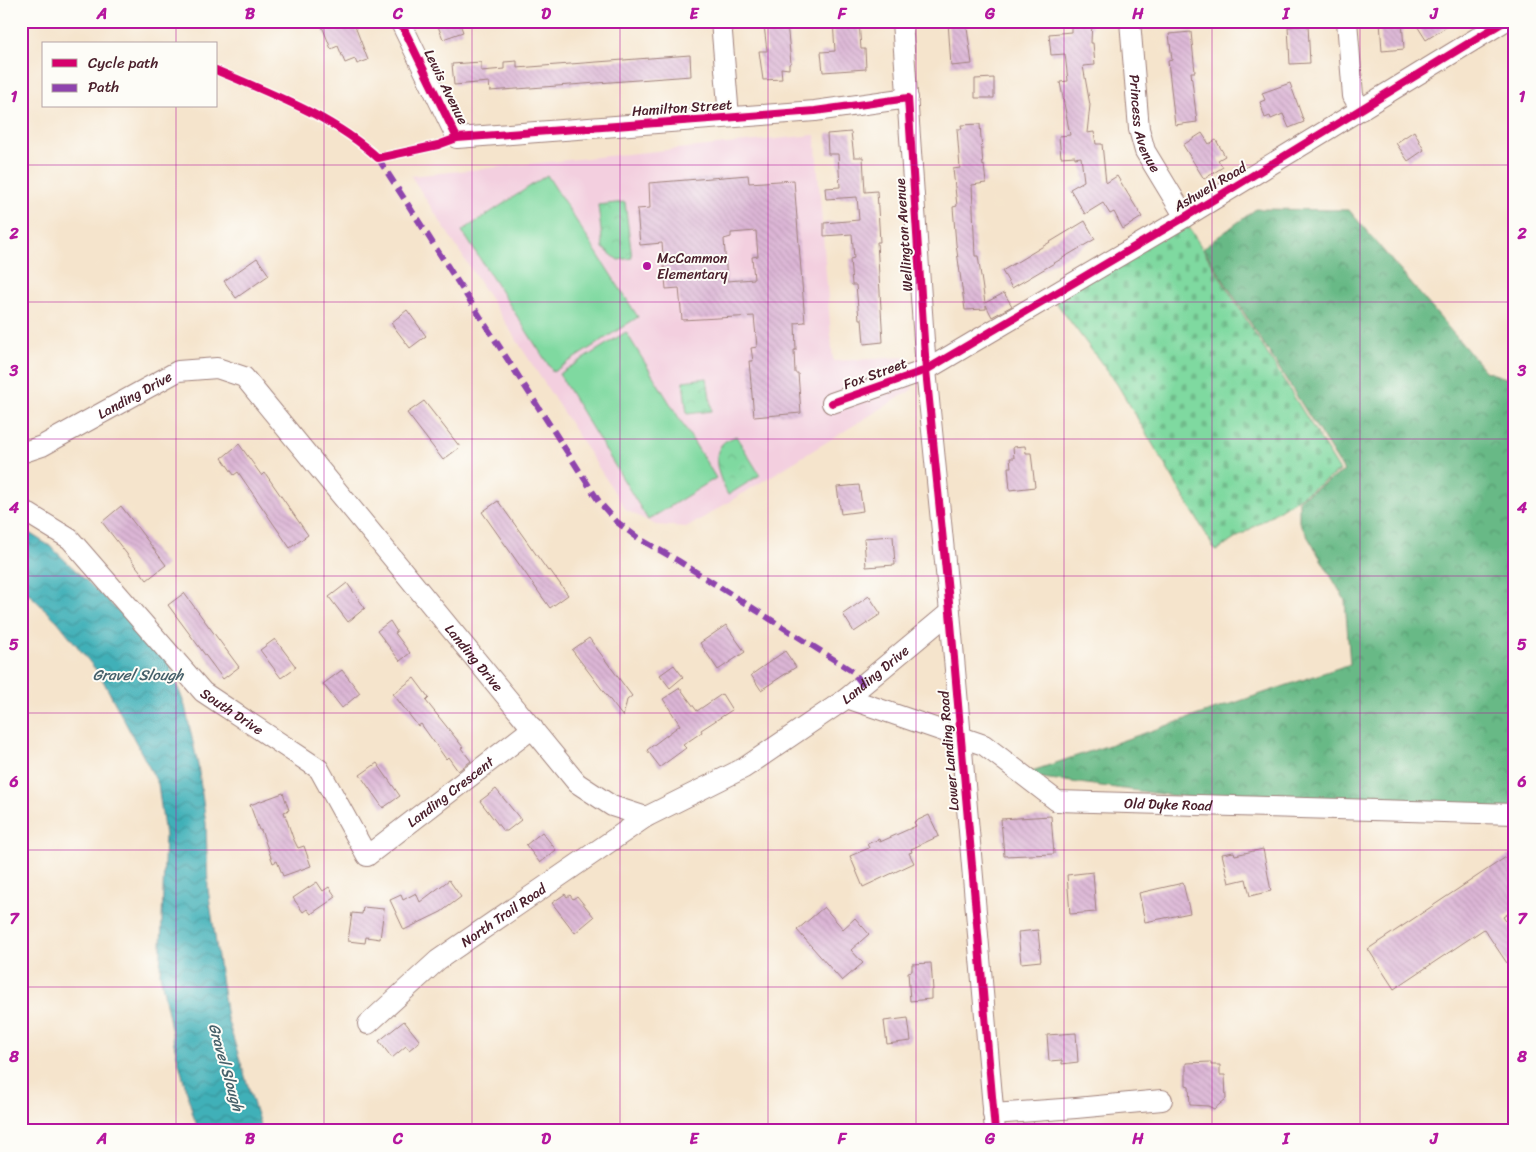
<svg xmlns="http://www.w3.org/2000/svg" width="1536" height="1152" font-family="Sriracha,sans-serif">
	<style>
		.built { fill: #f3cfdf }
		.grass { fill: #7fd9a0; stroke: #647c66 }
		.forest { fill: url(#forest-crowns); stroke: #586c58 }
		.cemetery { fill: url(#cemetery-stones); stroke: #647c66 }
		.park { fill: url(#park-crowns); stroke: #647c66 }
		.water { fill: url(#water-waves); stroke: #456872 }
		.building { fill: url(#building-back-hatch); fill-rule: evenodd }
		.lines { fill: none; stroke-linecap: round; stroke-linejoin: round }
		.minor-casing { stroke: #a0827c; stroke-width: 22 }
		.minor { stroke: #fff; stroke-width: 20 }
		.quiet { stroke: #8e44ad; stroke-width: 6; stroke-dasharray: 12 6; stroke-linecap: butt }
		.cycleway-casing { stroke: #fdfcf7; stroke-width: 11 }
		.cycleway { stroke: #d6006c; stroke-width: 8 }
		.grid { fill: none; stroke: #b5179e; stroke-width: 1; stroke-opacity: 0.55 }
		.poi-dot { fill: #b5179e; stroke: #fdfcf7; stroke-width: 2 }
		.labels { text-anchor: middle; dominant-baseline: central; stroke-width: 4; stroke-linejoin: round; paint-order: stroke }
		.street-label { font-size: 14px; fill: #4a1f2b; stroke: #fdfcf7 }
		.poi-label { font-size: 14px; fill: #4a1f2b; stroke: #fdfcf7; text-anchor: start }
		.water-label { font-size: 15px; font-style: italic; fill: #46606a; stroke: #fdfcf7 }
		.neatline { fill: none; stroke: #b5179e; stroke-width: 2 }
		.grid-label { font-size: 16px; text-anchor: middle; font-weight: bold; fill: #b5179e }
	</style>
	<defs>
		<pattern id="forest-crowns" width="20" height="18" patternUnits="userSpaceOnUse" patternTransform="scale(1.25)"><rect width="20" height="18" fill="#67b986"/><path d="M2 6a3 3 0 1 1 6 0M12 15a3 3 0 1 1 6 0" fill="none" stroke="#57966e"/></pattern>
		<pattern id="cemetery-stones" width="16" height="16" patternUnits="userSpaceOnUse" patternTransform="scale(1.25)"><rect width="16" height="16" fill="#7fd9a0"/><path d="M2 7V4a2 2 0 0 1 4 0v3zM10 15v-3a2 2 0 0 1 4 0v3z" fill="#6fba8a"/></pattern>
		<pattern id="park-crowns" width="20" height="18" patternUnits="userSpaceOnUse" patternTransform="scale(1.25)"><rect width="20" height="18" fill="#7fd9a0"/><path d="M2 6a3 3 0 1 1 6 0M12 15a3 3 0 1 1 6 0" fill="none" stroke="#6fba8a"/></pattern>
		<pattern id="water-waves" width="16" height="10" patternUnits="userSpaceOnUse" patternTransform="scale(1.25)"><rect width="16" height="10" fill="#40b0b8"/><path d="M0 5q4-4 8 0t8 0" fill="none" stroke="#388f96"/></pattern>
		<pattern id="building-back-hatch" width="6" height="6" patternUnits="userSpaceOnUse" patternTransform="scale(1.25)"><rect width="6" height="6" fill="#dcb6d6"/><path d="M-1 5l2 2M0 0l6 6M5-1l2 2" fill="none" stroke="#be9cb8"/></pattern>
	</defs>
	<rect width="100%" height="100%" fill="#fdfcf7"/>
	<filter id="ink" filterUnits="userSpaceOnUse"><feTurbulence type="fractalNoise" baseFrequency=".02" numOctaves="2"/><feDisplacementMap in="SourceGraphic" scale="10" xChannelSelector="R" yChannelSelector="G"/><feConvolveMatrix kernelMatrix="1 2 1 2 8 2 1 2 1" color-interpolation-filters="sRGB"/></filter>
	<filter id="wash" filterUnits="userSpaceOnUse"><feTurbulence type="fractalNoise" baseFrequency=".0096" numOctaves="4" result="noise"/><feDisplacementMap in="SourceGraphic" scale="20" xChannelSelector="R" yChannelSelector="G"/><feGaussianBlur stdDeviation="1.12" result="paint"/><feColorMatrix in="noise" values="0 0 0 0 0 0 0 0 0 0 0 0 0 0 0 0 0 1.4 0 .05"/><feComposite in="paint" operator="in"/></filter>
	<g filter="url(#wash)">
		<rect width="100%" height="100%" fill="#f5e4cc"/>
		<path class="built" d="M815,135L833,361L906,357L913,389L688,527L656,525L626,510L411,176Z"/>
		<path class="grass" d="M547,175L638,317L553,372L462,231Z
			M626,332L716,478L648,520L559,374Z"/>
		<path class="forest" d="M1256,209L1349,210L1485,371L1515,381V816L1249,806L1020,775L1350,664L1345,600L1299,522V499L1344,471L1203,248Z"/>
		<path class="cemetery" d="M1182,216L1340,471L1216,551L1117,384L1052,297Z"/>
		<path class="park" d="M625,202L632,258L618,260L603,248L598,205Z
			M707,378L712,411L687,414L683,381Z
			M736,436L760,475L728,495C721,481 710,459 722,444C724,441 732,438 736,436Z"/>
		<path class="water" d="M21,528L50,546L167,657L185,706L198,765L206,823L208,889L227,1018L262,1131H199L193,1115L175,1048L160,974L165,836L158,784L100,675L58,622L21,586Z"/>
		<g id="blocks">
			<path class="building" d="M320,21H353L368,60L357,64L355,59L345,63L338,46L331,49Z
				M436,21H459L463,32L443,39Z
				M833,21H859L861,49H865L866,69L823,72L821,52L835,51Z
				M948,21H966L972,64L951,66Z
				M1071,21H1092L1091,43H1093L1095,65L1083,66L1090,105L1087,133L1094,132L1096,144H1102L1106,183L1117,176L1142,217L1123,229L1114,212L1110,214L1103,203L1085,214L1070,189L1084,181L1081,157L1075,158V156L1061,157L1059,136L1070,135L1060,82L1068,81L1065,54L1051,55L1049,34L1071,32Z
				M1380,21H1402L1404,49L1382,51Z
				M1414,21H1456L1426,40Z
				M787,23L791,63L789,64V69L781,68L782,79L763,80L759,51H767L764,25Z
				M1308,25L1310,63L1290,64L1288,27Z
				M1191,32L1195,72H1191L1197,122L1175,125L1168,61L1172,60L1169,34Z
				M690,55L691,76L490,91L489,82L454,85L452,64L481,62V71L504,69V62L517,61V68Z
				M994,78V98H975V79Z
				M1290,83L1304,122L1289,128L1283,114L1271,119L1270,116L1265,118L1260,102L1265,100L1262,93Z
				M980,124L983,166L984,165L986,183L972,185L975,256H978L985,303L1004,293L1012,306L992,317L986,305V309L965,310L956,244L953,207L957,206L953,169L960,168L957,129H962L961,125Z
				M1414,131L1424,150L1408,161L1396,143Z
				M851,132L854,157H863L865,192L877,191L880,242H877L883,342L864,344L862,319H859L856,285H852L850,259L854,258L852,234L824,236V223L859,220L857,197L826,199L825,188L840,187L838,154H828L827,134Z
				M1202,133L1209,144L1216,140L1225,156L1218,160L1223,167L1204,179L1183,145Z
				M748,175L749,183L794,180L805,322L795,323L796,350H794L795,373H798L801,413L754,417L749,361H753L751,348L757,347L754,316L682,320L679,288L666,289L662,243L640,245L637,209L650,208L649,183ZM756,231L758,256L752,257L754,279L727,281L724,239L731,237V233Z
				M1085,221L1095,239L1012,288L1002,271Z
				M257,258L269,275L236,298L224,281Z
				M407,310L426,336L410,348L391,323Z
				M424,401L460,447L443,460L407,413Z
				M239,444L262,476L265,473L308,535L290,548L238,472L234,475L222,458Z
				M1025,446L1026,453H1031L1035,487L1010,490L1008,467H1011L1010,458H1014L1013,447Z
				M859,485L863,511L841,514L837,487Z
				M498,501L548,571L550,570L568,595L550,608L482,512Z
				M121,506L166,565L147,580L102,522Z
				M893,536L895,565L866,567L864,538Z
				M347,583L365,608L348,622L329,597Z
				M184,593L239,667L223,679L168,605Z
				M869,596L881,614L854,632L843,614Z
				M390,621L397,632L395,633L410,653L400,661L377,631Z
				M726,625L745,652L718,670L700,643Z
				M589,638L632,696L627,700L623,717L572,650Z
				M275,639L296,667L281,678L260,650Z
				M785,651L796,667L761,690L751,675Z
				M674,665L683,677L670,688L660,675Z
				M342,670L360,693L342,708L323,684Z
				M414,678L429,698L426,701L463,747L461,748L471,761L458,771L448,757L446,759L421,724L418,726L393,694Z
				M680,688L697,711L722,694L732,710L701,730L702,732L683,745L686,748L660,767L647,750L680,725L663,699Z
				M377,763L400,796L383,808L360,775Z
				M496,789L521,820L507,831H503L480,801Z
				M283,793L289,810L284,812L293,838L298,848L304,846L311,866L283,876L277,861L273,863L261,830H259L250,805Z
				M929,815L939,836L911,849L912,852L909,853L914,863L863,887L850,856L869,848L867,844L879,839L880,842L916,826L914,822Z
				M1051,816L1054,854L1004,856L1001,819Z
				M542,832L556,850L540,863L526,845Z
				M1263,849L1271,891L1250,896L1246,879L1229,883L1222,854L1234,852L1235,855Z
				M1515,851V909L1503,917L1515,934V975L1484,929L1394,989L1368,949Z
				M1093,872L1096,912L1070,914L1067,875Z
				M449,880L461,897L441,912L404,930L390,900L401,895L403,900L416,893L420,902Z
				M317,882L323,891L329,887L336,897L311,914L307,909L303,912L293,898Z
				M1183,883L1190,913L1145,922L1139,893Z
				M565,894L567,897L570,895L573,899L577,896L594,917L575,933L552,903Z
				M363,907L384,909L380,939L366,937L365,943L348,941L352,913L362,914Z
				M824,907L843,929L855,918L869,934L851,950L863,963L842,981L797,930Z
				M1038,930L1041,961L1021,963L1018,932Z
				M931,963L933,990H931V999L910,1001L908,972L912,971V964Z
				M908,1018L911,1041L887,1044L884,1021Z
				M404,1021L419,1040V1042L409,1050L406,1046L392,1058L379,1041Z
				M1076,1033L1078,1062L1062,1064V1060L1049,1061L1047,1035Z
				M1211,1062V1065H1220V1075H1225L1226,1099L1214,1109L1208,1106L1190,1105L1189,1086L1186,1085V1063Z"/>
		</g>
	</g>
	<g filter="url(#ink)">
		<use href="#blocks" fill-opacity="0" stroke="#a0827c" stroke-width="1"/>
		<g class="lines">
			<g class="minor-casing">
				<g id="minor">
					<path d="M400,21L457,138L815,111L908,98"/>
					<path d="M721,21L729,117"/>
					<path d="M902,21L926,370L950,612L995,1131"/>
					<path id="s1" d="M1130,21L1139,129L1145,151L1185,217"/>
					<path d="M1347,21L1353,96L1361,110"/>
					<path d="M832,403L926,370L1185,217L1505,21"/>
					<path id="s2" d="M21,453L42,446L178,371L217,368L244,377L577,783L612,806L646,817"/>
					<path id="s3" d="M21,509L70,539L203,692L319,769L367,856L533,728"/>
					<path id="s4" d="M847,698L984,745L1057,801L1515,814"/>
					<path id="s5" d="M368,1024L438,960L646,817L744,768L847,698L950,612"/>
					<path d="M993,1114L1076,1108L1162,1100"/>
				</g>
			</g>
			<use href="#minor" class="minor"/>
			<path class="quiet" d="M378,158L600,503L617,522L638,538L677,560L852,671L863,685"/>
			<g class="cycleway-casing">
				<path id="cycleway" d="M400,21L457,138
					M216,70C272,94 334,117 378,158L438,145L457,138L815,111L908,98L926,370L950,612L995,1131
					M832,403L926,370L1185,217L1505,21"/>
			</g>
			<use href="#cycleway" class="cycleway"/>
		</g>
	</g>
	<path class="grid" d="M176,21V44M324,21V1131M472,21V1131M620,21V1131M768,21V1131M916,21V1131M1064,21V1131M1212,21V1131M1360,21V1131M176,106V1131M21,165H1515M21,302H1515M21,439H1515M21,576H1515M21,713H1515M21,850H1515M21,987H1515"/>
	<circle class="poi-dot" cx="647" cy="266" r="5"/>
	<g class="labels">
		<g class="street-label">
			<text transform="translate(446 87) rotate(64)">Lewis Avenue</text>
			<text transform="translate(682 108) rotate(-4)">Hamilton Street</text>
			<text stroke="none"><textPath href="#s1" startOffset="104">Princess Avenue</textPath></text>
			<text transform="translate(1210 187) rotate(-31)">Ashwell Road</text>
			<text transform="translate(904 235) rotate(-94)">Wellington Avenue</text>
			<text transform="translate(875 374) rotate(-20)">Fox Street</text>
			<text stroke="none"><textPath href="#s2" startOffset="128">Landing Drive</textPath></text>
			<text stroke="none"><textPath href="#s2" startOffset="608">Landing Drive</textPath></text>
			<text stroke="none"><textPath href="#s5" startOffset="618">Landing Drive</textPath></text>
			<text stroke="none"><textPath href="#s3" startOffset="295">South Drive</textPath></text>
			<text transform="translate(949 751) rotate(-95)">Lower Landing Road</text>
			<text stroke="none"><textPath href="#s3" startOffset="604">Landing Crescent</textPath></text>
			<text stroke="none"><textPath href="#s4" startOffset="348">Old Dyke Road</textPath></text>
			<text stroke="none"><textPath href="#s5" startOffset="174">North Trail Road</textPath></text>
		</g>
		<g class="poi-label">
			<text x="657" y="258">McCammon<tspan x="657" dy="16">Elementary</tspan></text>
		</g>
		<g class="water-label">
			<text x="138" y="675">Gravel Slough</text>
			<text transform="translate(226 1067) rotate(74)">Gravel Slough</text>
		</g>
	</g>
	<rect width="1536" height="1152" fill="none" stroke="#fdfcf7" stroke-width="55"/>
	<rect x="42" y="42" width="175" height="65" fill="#fdfcf7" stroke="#b5a4a5"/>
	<rect x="52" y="59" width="25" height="8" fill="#d6006c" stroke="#b5a4a5"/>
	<text x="88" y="68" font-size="15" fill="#4a1f2b">Cycle path</text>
	<rect x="52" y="84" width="25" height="8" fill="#8e44ad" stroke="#b5a4a5"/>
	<text x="88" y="92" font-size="15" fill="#4a1f2b">Path</text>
	<rect x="28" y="28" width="1480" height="1096" class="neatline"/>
	<g class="grid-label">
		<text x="102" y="19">A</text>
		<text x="250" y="19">B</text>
		<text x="398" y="19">C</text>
		<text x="546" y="19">D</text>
		<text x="694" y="19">E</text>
		<text x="842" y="19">F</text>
		<text x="990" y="19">G</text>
		<text x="1138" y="19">H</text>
		<text x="1286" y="19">I</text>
		<text x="1434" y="19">J</text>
		<text x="14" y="102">1</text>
		<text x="1522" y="102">1</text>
		<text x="14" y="239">2</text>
		<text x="1522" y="239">2</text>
		<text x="14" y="376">3</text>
		<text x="1522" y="376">3</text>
		<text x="14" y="513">4</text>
		<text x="1522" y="513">4</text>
		<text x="14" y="650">5</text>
		<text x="1522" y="650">5</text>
		<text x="14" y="787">6</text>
		<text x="1522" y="787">6</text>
		<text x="14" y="924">7</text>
		<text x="1522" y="924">7</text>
		<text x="14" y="1062">8</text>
		<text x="1522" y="1062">8</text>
		<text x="102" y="1144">A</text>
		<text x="250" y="1144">B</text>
		<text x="398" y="1144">C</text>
		<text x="546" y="1144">D</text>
		<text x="694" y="1144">E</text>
		<text x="842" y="1144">F</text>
		<text x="990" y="1144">G</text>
		<text x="1138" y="1144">H</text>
		<text x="1286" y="1144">I</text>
		<text x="1434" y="1144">J</text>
	</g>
</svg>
